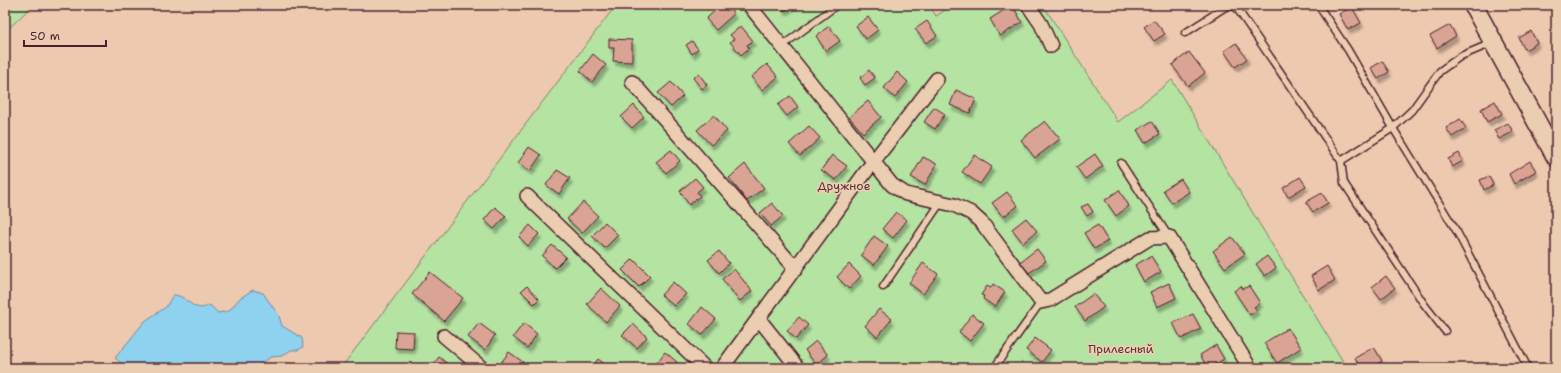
<svg xmlns="http://www.w3.org/2000/svg" width="1561" height="373" font-family="'Shantell Sans',sans-serif">
	<style>
		.green { fill: #b4e3a2; stroke: #7f8166 }
		.water { fill: #8ed2ef; stroke: #738aa1 }
		.building { fill: #daa494; stroke: #4a1f2b; filter: url(#shadow) }
		.lines { fill: none; stroke-linecap: round; stroke-linejoin: round }
		.lane-casing { stroke: #4a1f2b; stroke-width: 9 }
		.street-casing { stroke: #4a1f2b; stroke-width: 16 }
		.secondary-casing { stroke: #4a1f2b; stroke-width: 21 }
		.lane { stroke: #ebcdb1; stroke-width: 6 }
		.street { stroke: #ebcdb1; stroke-width: 13 }
		.secondary { stroke: #ebcdb1; stroke-width: 18 }
		.labels { text-anchor: middle; dominant-baseline: central; stroke-width: 3.5; stroke-linejoin: round; paint-order: stroke }
		.park-label { font-size: 12px; fill: #553337; stroke: #ebcdb1 }
	</style>
	<defs>
		<filter id="shadow"><feDropShadow dx="2.5" dy="4.5" stdDeviation="1" flood-color="#0004"/></filter>
	</defs>
	<rect width="100%" height="100%" fill="#ecc9af"/>
	<filter id="ink" filterUnits="userSpaceOnUse"><feTurbulence type="fractalNoise" baseFrequency=".025" numOctaves="2"/><feDisplacementMap in="SourceGraphic" scale="8" xChannelSelector="R" yChannelSelector="G"/><feConvolveMatrix kernelMatrix="1 2 1 2 8 2 1 2 1" color-interpolation-filters="sRGB"/></filter>
	<g filter="url(#ink)">
		<path class="green" d="M5,5H33L5,32Z
			M616,5H929L936,16L953,5H1043L1118,122L1172,80L1347,368H341Z"/>
		<path class="water" d="M253,290L263,293L279,316L282,326L302,338L303,347L298,350H291L282,356L271,357L255,368H127L115,358L145,321L166,307L173,295C189,295 192,315 210,305L218,313L229,311L240,298Z"/>
		<path class="building" d="M721,5H726L734,14L716,30L706,19Z
			M780,5H793L784,11Z
			M1012,5L1022,22L1000,36L990,19Z
			M1352,7L1361,23L1348,30L1339,14Z
			M868,17L878,30L866,39L856,26Z
			M1154,20L1165,34L1154,41L1144,27Z
			M927,21L937,36L926,43L915,29Z
			M1450,25L1456,36L1437,48L1430,36Z
			M741,26L753,41L747,45L749,48L741,55L730,42L734,39L730,35Z
			M829,26L840,41L826,51L816,36Z
			M1531,31L1537,43L1525,50L1519,38Z
			M609,39L632,40V62L613,61L614,48H609Z
			M692,41L698,49L692,54L686,45Z
			M1236,43L1247,59L1235,67L1224,51Z
			M1189,52L1205,73L1188,86L1172,65Z
			M593,54L606,65L592,82L580,71Z
			M1382,61L1389,72L1378,79L1371,68Z
			M767,64L778,77L762,90L751,77Z
			M869,70L875,78L865,85L860,78Z
			M897,72L908,82L895,98L884,88Z
			M699,74L707,85L702,89L693,78Z
			M671,82L683,96L671,107L658,93Z
			M956,90L976,99L970,113L950,105Z
			M790,96L798,107L787,116L778,105Z
			M868,101L881,117L863,133L849,117Z
			M1495,101L1502,114L1487,122L1481,109Z
			M634,105L644,117L632,128L621,117Z
			M934,107L945,114L935,129L924,122Z
			M714,115L727,131L711,145L697,130Z
			M1460,119L1466,128L1452,137L1446,128Z
			M1045,121L1060,139L1035,158L1021,140Z
			M1152,121L1160,134L1145,143L1137,130Z
			M1508,123L1513,132L1499,139L1494,130Z
			M809,126L820,138L800,156L789,144Z
			M529,147L541,155L530,171L518,163Z
			M671,150L680,161L666,173L656,162Z
			M1459,153L1463,161L1452,167L1448,159Z
			M1095,154L1103,166L1085,179L1076,167Z
			M832,155L847,166L836,180L821,170Z
			M974,155L992,167L980,184L962,172Z
			M923,157L937,164L925,185L911,177Z
			M1530,161L1536,171L1514,184L1509,174Z
			M745,164L764,188L747,201L729,178Z
			M557,170L570,178L559,194L546,185Z
			M1489,176L1493,185L1484,190L1480,180Z
			M1300,177L1306,186L1288,197L1283,188Z
			M695,178L703,187L697,192L700,196L689,205L680,191Z
			M1181,179L1189,192L1172,203L1163,190Z
			M1119,190L1129,206L1116,216L1105,200Z
			M1007,192L1018,206L1003,217L992,203Z
			M1322,193L1328,203L1313,212L1306,202Z
			M583,202L598,216L582,233L567,219Z
			M772,203L783,216L771,226L760,213Z
			M1088,204L1093,212L1087,216L1081,207Z
			M495,207L506,216L494,229L484,220Z
			M896,212L907,220L893,238L882,229Z
			M1026,218L1037,231L1023,243L1012,229Z
			M605,222L618,235L605,248L592,236Z
			M530,225L539,234L528,246L519,237Z
			M1098,225L1108,241L1094,249L1084,233Z
			M874,236L888,246L874,265L861,255Z
			M1232,237L1245,254L1225,268L1213,251Z
			M552,245L566,257L555,268L542,256Z
			M1037,249L1046,261L1029,273L1020,262Z
			M719,251L729,263L719,273L708,260Z
			M1151,256L1161,272L1144,282L1135,265Z
			M1267,256L1276,268L1265,276L1256,264Z
			M633,259L650,276L639,287L622,270Z
			M923,263L938,274L923,294L909,283Z
			M849,264L861,276L849,289L837,277Z
			M1327,266L1335,280L1319,290L1311,276Z
			M734,269L752,291L740,301L722,279Z
			M430,272L463,298L444,321L412,294Z
			M1386,276L1395,288L1381,299L1372,287Z
			M673,282L686,294L674,306L661,295Z
			M1169,283L1176,298L1157,307L1150,292Z
			M993,284L1005,292L995,307L983,299L984,296L981,295L987,286L991,288Z
			M527,286L539,299L534,304L521,291Z
			M1241,286L1243,289L1249,286L1260,303L1254,307L1257,310L1250,315L1234,291Z
			M601,288L620,306L606,322L587,304Z
			M1093,294L1104,307L1085,321L1075,307Z
			M702,307L716,319L702,335L689,324Z
			M879,309L892,319L877,337L865,326Z
			M972,314L984,323L970,341L959,332Z
			M1193,314L1201,329L1181,339L1173,323Z
			M799,317L808,325L796,339L787,331Z
			M479,323L495,335L485,350L468,337Z
			M524,323L537,334L527,348L513,337Z
			M633,324L647,337L637,348L622,335Z
			M1288,328L1301,348L1277,363L1264,343Z
			M396,331L414,332L413,349L395,348Z
			M1035,338L1051,350L1042,362L1026,350Z
			M816,341L828,355L816,365L805,350Z
			M1216,345L1224,359L1208,368L1200,355Z
			M1374,347L1382,361L1371,368H1361L1355,358Z
			M509,352L523,362L518,368H497Z
			M665,352L677,362L672,368H653Z
			M439,357L450,366L448,368H430Z
			M598,359L606,365L604,368L593,366Z"/>
		<g class="lines">
			<g class="lane-casing">
				<path id="lane" d="M1318,5L1348,50L1393,128L1457,232L1528,368
					M1185,33L1227,6L1236,7L1341,161L1393,128L1412,110L1440,71L1461,56L1492,43
					M782,46L837,5
					M1546,137L1556,132
					M1341,161L1344,183L1424,304L1445,331
					M1121,163L1169,237
					M883,287L941,202
					M994,368L1041,302"/>
			</g>
			<g class="street-casing">
				<path id="street" d="M749,5L892,185L906,194L954,205L971,213L982,223L1041,302L1050,300L1150,238L1169,237L1250,368
					M1028,5L1041,24L1051,46
					M632,82L796,269
					M527,196L705,368
					M759,319L798,368
					M444,336L482,368
					M722,368L873,162L937,79"/>
			</g>
			<g class="secondary-casing">
				<path id="secondary" d="M1473,5L1556,157"/>
			</g>
			<use href="#lane" class="lane"/>
			<use href="#street" class="street"/>
			<use href="#secondary" class="secondary"/>
		</g>
	</g>
	<g class="labels">
		<g class="park-label">
			<text x="844" y="186">Дружное</text>
			<text x="1121" y="349">Прилесный</text>
		</g>
	</g>
	<rect width="1561" height="373" fill="none" stroke="#ebcdb1" stroke-width="20"/>
	<rect x="10" y="10" width="1541" height="353" fill="none" stroke="#4a1f2b" stroke-width="1.5" filter="url(#ink)"/>
	<path d="M24 40v6h82v-6" fill="none" stroke="#4a1f2b" stroke-width="2"/>
	<text x="30" y="40" font-size="12" fill="#4a1f2b" stroke="#ebcdb1" stroke-width="3" paint-order="stroke">50 m</text>
</svg>
